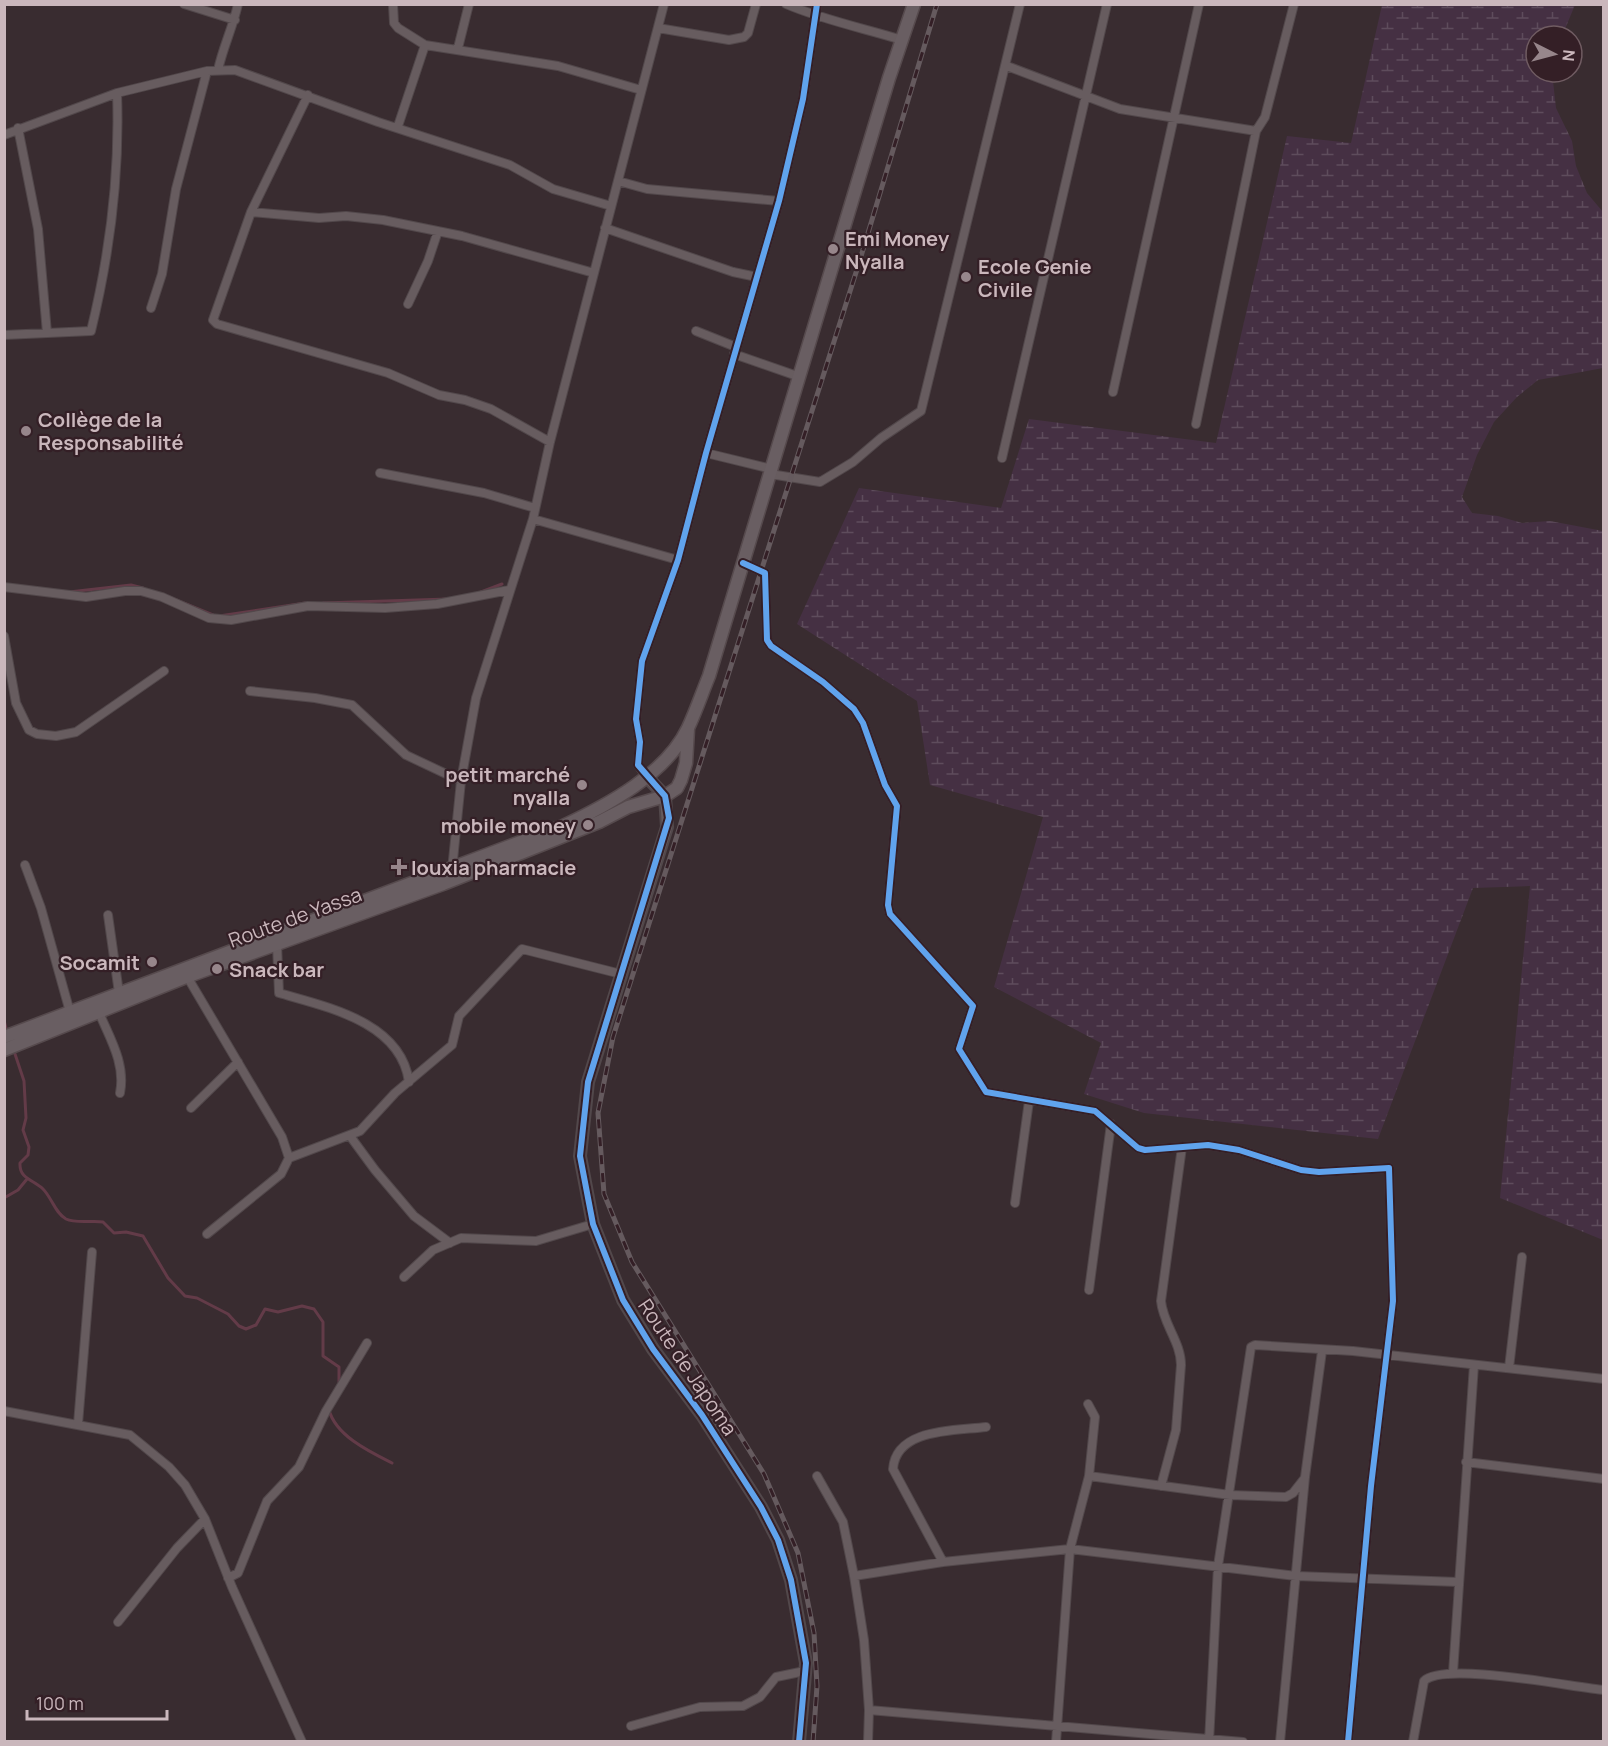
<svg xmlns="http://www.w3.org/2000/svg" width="1608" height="1746" font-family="Manrope,sans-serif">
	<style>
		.wetland { fill: url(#wetland-marsh) }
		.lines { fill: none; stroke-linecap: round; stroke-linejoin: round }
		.stream { stroke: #633b48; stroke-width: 3 }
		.minor-casing { stroke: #52484b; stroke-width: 10 }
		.tertiary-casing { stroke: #52484b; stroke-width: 14 }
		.primary-casing { stroke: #564a4d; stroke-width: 15 }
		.minor { stroke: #675c5f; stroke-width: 8 }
		.tertiary { stroke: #675c5f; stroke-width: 10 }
		.primary { stroke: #695e62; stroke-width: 12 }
		.rail-casing { stroke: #655a5e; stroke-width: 5 }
		.rail { stroke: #341f26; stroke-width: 3; stroke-dasharray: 9; stroke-linecap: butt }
		.cycleway-casing { stroke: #341f26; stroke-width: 10 }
		.cycleway { stroke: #60a3ed; stroke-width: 6 }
		.poi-dot { fill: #97868b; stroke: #341f26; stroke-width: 2 }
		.labels { text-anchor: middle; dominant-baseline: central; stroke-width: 4.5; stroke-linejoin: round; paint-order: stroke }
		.poi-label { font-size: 20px; font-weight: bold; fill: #cab7bc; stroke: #341f26; text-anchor: start }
		.street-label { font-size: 20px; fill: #cab7bc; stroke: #341f26 }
	</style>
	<defs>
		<pattern id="wetland-marsh" width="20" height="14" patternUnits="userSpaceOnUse" patternTransform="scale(1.5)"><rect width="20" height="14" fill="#453043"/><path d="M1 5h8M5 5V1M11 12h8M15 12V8" fill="none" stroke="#5e4c5c"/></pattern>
	</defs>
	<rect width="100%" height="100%" fill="#392c30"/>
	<path class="wetland" d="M1382,5H1575L1562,36H1536V72H1552L1556,108L1572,141L1576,166L1587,193L1603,212V368L1538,380L1517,397L1494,422L1477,455L1462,497L1472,513L1498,516L1522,523L1550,521L1603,531V1240L1500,1198L1530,886L1473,888L1378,1139L1144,1113L1084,1094L1101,1043L994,987L1043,817L930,785L917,701L797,624L859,488L1001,508L1029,419L1216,443L1287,136L1351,143Z"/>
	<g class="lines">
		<path class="stream" d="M69,592L131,585L143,588
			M481,592L502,584
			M169,597L213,615
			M323,603L448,599
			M219,616L305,603
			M4,1020L6,1028
			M15,1054L24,1081L26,1118L23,1130L29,1147L28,1155L20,1163C19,1179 34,1180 43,1189C52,1198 55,1213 66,1219C76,1224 93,1220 103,1222L114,1233L126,1232L143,1236L168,1278L185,1296L197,1298L228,1314L239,1326L246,1329L256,1325L265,1309L278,1312L302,1306L314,1309L323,1322V1356L339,1367V1382
			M4,1198L18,1190L27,1179
			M329,1410C336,1436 370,1452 392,1463"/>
		<g class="minor-casing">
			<path id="minor" d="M184,4L235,20
				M393,4L394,23L398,28L425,45L558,66L641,90
				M786,4C823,20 863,28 902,40
				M658,28L729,40L744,37L748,33L756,4
				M458,48L469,4
				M1007,66L1120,109L1256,131L1265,117L1294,4
				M218,70C223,47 233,27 238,4
				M308,95L251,212L213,320L217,324L388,373L439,395L465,400L491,409L550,442
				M398,126L425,45
				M18,128L38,229L47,333
				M4,135L117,93L207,71L235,70L378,122L510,165L553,189L611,206
				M618,181L647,189L779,201
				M251,212L319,218L346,216L383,220L462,236L594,273
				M605,228L733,272L757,277
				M408,304L428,261L438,231
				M151,308L162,274L176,189L207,71
				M696,331L736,347
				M4,335L91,331C110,253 120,173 117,93
				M734,354L800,377
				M1113,392L1199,4
				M1196,424L1256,131
				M706,453L772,469
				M1002,458L1107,4
				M380,473L484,493L535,508
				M770,474L820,482L853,462L881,438L921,411L1020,4
				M533,519L678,560
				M743,563L765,573L767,640L771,646L823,682L854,709L863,723L885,785L897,806L888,905L890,914L973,1006L959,1049L986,1092L1095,1111L1138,1148L1145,1150L1208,1145L1239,1150L1301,1170L1319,1172L1389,1168L1393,1301L1371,1486L1348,1742
				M4,587L86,597L125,591H141L162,597L209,618L231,620L308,606L385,608L437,604L509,590
				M4,636L16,703L29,730L37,734L56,736L76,732L164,671
				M250,691L315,698L352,705L406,755L461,781
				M646,776L638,765L640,742L636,719L642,661L678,560L706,453L779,201L803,99L817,4
				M25,865L41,908L70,1012
				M452,870L461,781L476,698L533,519L550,442L664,4
				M108,915L119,993
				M277,944L279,993C327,1007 401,1022 409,1082
				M185,973L282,1137L289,1158L281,1174L207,1234
				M98,1010C109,1037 126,1063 120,1093
				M191,1108L238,1062
				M350,1136L375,1170L414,1216L450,1243
				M289,1158L360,1131L395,1093L452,1045L459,1016L522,949L621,974
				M1015,1203L1029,1101
				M404,1277L433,1250L461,1238L536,1241L593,1224
				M1089,1290L1111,1124
				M1509,1368L1522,1257
				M4,1411L130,1435L169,1467L185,1485L205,1519L232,1587L302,1742
				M78,1424L92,1252
				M1466,1462L1604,1479
				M817,1476L843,1522L854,1576L864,1640L869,1710L868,1742
				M1089,1476L1230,1495L1286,1497L1293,1493L1304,1479
				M1161,1486L1176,1430L1181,1365C1181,1342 1163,1324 1161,1301L1182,1147
				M943,1562L893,1469C896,1428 955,1431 986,1427
				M854,1576L943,1562L1070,1549L1296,1576L1458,1582
				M228,1578L238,1573L267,1501L299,1467L326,1411L367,1343
				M118,1622L177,1548L205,1519
				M1453,1673L1474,1365
				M869,1710L1243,1742
				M631,1726L700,1707L743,1706L760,1697L776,1677L805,1671
				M1056,1742L1070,1549L1089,1476L1095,1417L1088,1404
				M1209,1742L1218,1566L1251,1347L1255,1345L1353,1351L1604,1379
				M1280,1742L1305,1477L1322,1351
				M1413,1742L1424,1681C1444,1661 1571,1687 1604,1690"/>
		</g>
		<g class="tertiary-casing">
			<path id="tertiary" d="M646,776L665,796L667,827L588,1082L580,1156L593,1224L623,1300L653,1349L702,1415L761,1507L778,1540L791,1580L806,1663L799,1742"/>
		</g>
		<g class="primary-casing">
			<path id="primary" d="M4,1037L563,826C608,805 666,774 688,728C696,711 702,693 709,676L889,78L914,4
				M4,1050L186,977L443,884L599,822L628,807L665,796L677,788L681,780L686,763L688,729"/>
		</g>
		<use href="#minor" class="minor"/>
		<use href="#tertiary" class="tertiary"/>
		<use href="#primary" class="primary"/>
		<g class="rail-casing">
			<path id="rail" d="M813,1742L817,1686L814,1633L798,1553L764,1474L632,1262L604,1194L598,1113L613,1037L859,263L937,4"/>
		</g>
		<use href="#rail" class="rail"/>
		<g class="cycleway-casing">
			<path id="cycleway" d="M743,563L765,573L767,640L771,646L823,682L854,709L863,723L885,785L897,806L888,905L890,914L973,1006L959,1049L986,1092L1095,1111L1138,1148L1145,1150L1208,1145L1239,1150L1301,1170L1319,1172L1389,1168L1393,1301L1371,1486L1348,1742
				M799,1742L806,1663L791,1580L778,1540L761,1507L702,1415L653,1349L623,1300L593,1224L580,1156L588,1082L669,818L665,796L638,765L640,742L636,719L642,661L678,560L706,453L779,201L803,99L817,4"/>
		</g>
		<use href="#cycleway" class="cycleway"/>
	</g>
	<g class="poi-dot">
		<circle cx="833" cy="249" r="6"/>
		<circle cx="966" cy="277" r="6"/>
		<circle cx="26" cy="431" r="6"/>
		<circle cx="582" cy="785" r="6"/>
		<circle cx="588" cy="825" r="6"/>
		<path d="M396 858h6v6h6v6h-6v6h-6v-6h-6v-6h6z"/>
		<circle cx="152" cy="962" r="6"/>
		<circle cx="217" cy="969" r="6"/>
	</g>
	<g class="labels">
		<g class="poi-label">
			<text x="845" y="238">Emi Money<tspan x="845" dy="23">Nyalla</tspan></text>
			<text x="978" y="266">Ecole Genie<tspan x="978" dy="23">Civile</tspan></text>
			<text x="38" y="419">Collège de la<tspan x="38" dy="23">Responsabilité</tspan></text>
			<text x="570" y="774" text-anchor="end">petit marché<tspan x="570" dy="23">nyalla</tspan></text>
			<text x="576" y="825" text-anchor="end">mobile money</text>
			<text x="411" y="867">louxia pharmacie</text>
			<text x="140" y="962" text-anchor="end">Socamit</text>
			<text x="229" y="969">Snack bar</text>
		</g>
		<g class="street-label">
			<text transform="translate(295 917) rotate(-20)">Route de Yassa</text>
			<text transform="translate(688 1367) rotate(56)">Route de Japoma</text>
		</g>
	</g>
	<rect width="1608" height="1746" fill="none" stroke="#cab7bc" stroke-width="12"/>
	<g transform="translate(1554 54) rotate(96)"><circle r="28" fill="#341f26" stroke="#705c62" stroke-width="1.5"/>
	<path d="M0-4.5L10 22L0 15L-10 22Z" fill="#97868b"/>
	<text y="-9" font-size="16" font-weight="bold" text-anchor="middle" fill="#cab7bc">N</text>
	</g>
	<path d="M27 1710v9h140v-9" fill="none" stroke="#cab7bc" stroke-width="3"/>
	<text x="36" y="1710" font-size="18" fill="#cab7bc" stroke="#341f26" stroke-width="4.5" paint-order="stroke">100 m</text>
</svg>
